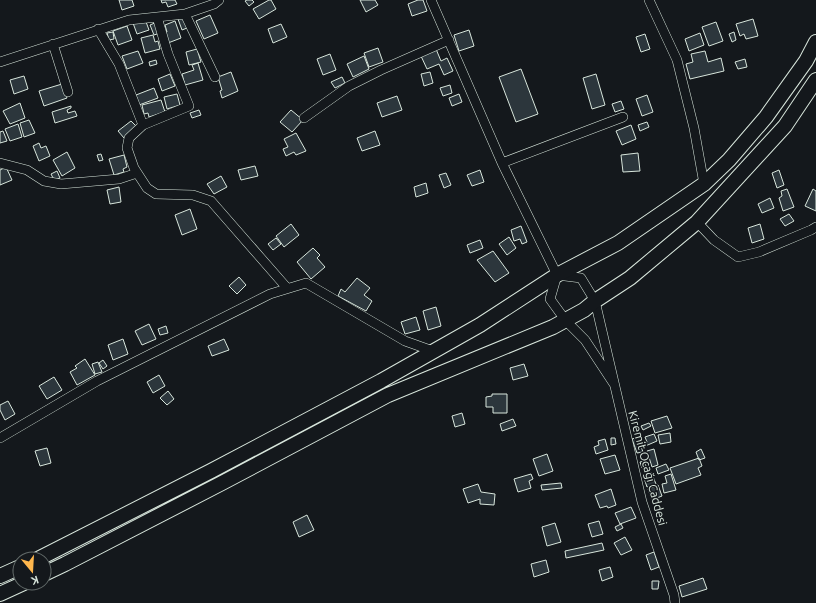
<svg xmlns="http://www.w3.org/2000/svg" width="816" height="603" font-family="Ubuntu,sans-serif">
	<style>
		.building { fill: #2c363c; stroke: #d8e6dc }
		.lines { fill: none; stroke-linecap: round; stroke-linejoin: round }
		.minor-casing { stroke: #d8e6dc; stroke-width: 10 }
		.highway-casing { stroke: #d8e6dc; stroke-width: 16 }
		.minor { stroke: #14181c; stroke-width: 9 }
		.highway { stroke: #14181c; stroke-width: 14 }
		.labels { text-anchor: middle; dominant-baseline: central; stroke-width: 3; stroke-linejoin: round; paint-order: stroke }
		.street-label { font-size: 12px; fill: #d8e6dc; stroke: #14181c }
	</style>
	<rect width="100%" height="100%" fill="#14181c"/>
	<path class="building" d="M119,0H132L134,6L122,10Z
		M161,0H175L177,4L168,7L166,2L162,3Z
		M247,0H252L254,2L249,6L245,1Z
		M269,0H271L276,9L259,19L253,9Z
		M360,0H375L378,5L366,12Z
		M418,0H423L427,11L412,16L408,4Z
		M210,15L218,33L204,39L196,21Z
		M184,17L187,28L182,30L178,19Z
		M145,19L149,30L137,34L133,23Z
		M753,19L758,36L746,39L744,34L740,36L736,24Z
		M175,21L181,38L168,43L164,33L167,32L165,25Z
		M157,22L160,33L154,35L150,25Z
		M716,22L723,41L709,46L702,27Z
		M281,24L287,37L273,43L268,29Z
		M127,26L132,40L118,45L113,31Z
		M469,30L474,46L459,51L454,35Z
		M113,32L114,39L109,40L107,33Z
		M734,32L736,40L732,42L729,34Z
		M700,33L704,45L689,51L685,39Z
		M645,34L650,49L641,52L636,37Z
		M153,35L155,42L158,41L160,49L145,53L141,38Z
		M378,48L383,62L369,67L364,53Z
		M197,49L201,62L189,65L186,52Z
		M436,49L441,61L447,58L453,71L444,75L439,64L427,69L421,56Z
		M138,51L143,63L127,69L122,56Z
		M705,51L708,62L721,58L724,71L690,79L686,64L693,62L691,54Z
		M330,54L336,70L323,75L317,59Z
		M364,56L369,69L353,77L347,64Z
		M745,59L747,67L738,69L735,62Z
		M156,60L157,64L150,66L149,62Z
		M198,63L203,80L185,85L182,74L194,70L192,65Z
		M521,69L538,114L516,122L499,77Z
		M231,72L238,91L222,98L220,91L222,90L218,77Z
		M430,72L433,83L424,86L421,74Z
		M170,74L175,86L162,91L158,79Z
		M596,74L605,105L592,109L583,78Z
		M24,76L28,89L14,94L10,80Z
		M342,77L345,83L335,88L331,82Z
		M62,84L67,98L44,106L39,91Z
		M450,85L452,93L443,96L440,88Z
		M154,88L158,98L139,105L136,95Z
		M177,94L180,105L167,109L164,97Z
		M459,94L462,102L452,106L449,98Z
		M647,95L653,112L642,116L636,99Z
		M397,96L402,110L382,117L377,103Z
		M161,100L165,112L149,117L148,113L144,114L142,105Z
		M621,101L624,109L615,112L612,104Z
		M20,103L25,118L10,124L3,111Z
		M71,106V108L67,110L68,113L75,111L77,116L55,123L52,112Z
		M199,110L201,115L192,118L190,113Z
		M291,110L303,120L292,132L280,122Z
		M29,120L35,133L24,137L20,123Z
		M131,121L137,127L124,138L118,131Z
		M647,122L649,127L640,131L638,125Z
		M18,124L22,137L10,141L5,129Z
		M631,125L636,139L622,145L616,131Z
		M3,131L7,141L0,143V132Z
		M375,131L380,145L362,151L357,138Z
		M296,133L306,151L296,155L294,152L286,156L283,149L288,147L284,139Z
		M39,143L41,148L46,146L50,156L39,161L33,146Z
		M67,152L75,168L62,176L53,160Z
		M638,153L640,171L623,172L621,155Z
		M101,154L103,160L99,161L97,155Z
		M124,155L127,167L123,169L124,172L114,175L109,159Z
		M255,166L258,176L241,180L238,170Z
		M6,167L12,180L0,185V170Z
		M480,170L484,182L472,186L467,175Z
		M779,170L784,185L777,188L772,173Z
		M57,171L60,178L54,180L51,174Z
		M446,173L451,185L444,188L439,175Z
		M221,176L227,187L214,194L207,184Z
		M426,183L428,193L416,197L414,187Z
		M119,187L121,202L110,204L107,190Z
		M787,189L794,207L783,211L779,198L782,196L781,191Z
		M813,189L816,191V211L805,206Z
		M770,198L774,208L762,213L758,204Z
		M190,209L197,229L182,235L175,215Z
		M789,214L794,221L785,226L780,219Z
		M291,224L299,235L284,247L276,236Z
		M760,224L764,239L752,243L748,228Z
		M521,226L527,242L522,244L520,239L514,241L511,230Z
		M509,237L516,248L507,255L499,244Z
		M276,238L281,244L273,250L268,244Z
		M480,240L483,248L470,253L467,245Z
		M313,248L320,255L317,258L325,267L311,279L297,262Z
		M493,251L509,273L495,282L477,260Z
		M239,277L246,285L237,294L229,286Z
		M357,278L370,288L364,295L372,301L366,311L338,296L341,289L345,292Z
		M436,307L441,326L428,330L423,311Z
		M416,317L420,330L405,334L401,322Z
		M149,324L156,339L142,345L135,331Z
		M166,326L168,333L160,335L158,329Z
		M123,339L128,354L113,360L108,345Z
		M224,339L229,350L212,356L208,346Z
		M85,359L95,375L77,385L70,372L77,368L75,366Z
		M103,360L107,366L103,369L99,363Z
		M98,362L102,372L95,374L92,364Z
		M524,364L528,376L513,380L510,368Z
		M159,375L165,386L153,393L147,382Z
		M54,377L62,390L47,399L39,386Z
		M168,391L174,399L167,405L160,398Z
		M492,394H507V413H493V407H486V397L492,396Z
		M8,401L15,414L5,420L0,410V405Z
		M462,413L465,424L455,427L452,416Z
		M667,416L672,428L655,433L651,421Z
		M513,419L516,426L502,431L500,424Z
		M649,423L651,426L643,430L641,426Z
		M670,433L671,442L660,444L658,435Z
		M654,434L657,441L643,447L642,444L647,442L645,437Z
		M638,437L643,452L637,453L632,439Z
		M611,438H615L616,444L611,445Z
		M605,439L608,450L596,454L594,447L599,445L598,441Z
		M47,448L51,463L40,466L35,451Z
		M654,449L658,465L652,467L647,451Z
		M701,449L705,458L699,460L696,452Z
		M547,454L553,471L539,476L533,459Z
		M615,455L620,470L605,474L600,459Z
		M699,458L702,466L698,468L701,475L676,484L670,468Z
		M644,461L646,466L642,468L640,462Z
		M666,464L669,470L658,474L656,468Z
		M651,472L656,484L647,487L643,475Z
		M531,474L533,479L529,481L531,488L518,492L514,479Z
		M671,474L676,490L664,493L662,484L667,483L665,476Z
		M561,483L562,488L542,490L541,485Z
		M478,484L481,492L495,494L494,505L480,504V499L468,503L463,489Z
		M658,485L662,496L652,500L648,489Z
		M611,489L616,505L608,508L607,506L600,508L595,495Z
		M631,507L636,518L620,524L615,513Z
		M307,515L314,530L299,537L293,522Z
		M599,521L603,534L592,537L588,524Z
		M555,523L561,542L547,546L542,527Z
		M621,524L623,528L617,531L615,527Z
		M625,537L632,550L621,555L614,543Z
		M602,543L604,550L566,558L565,551Z
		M654,552L659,567L651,570L646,555Z
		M546,560L549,572L534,577L531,564Z
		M610,567L613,577L602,581L599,570Z
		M703,578L707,589L682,597L679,586Z
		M652,581H659L658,589H652Z"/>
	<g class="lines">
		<g class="minor-casing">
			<path id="minor" d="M431,0L502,163L557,275L550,299L566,321L585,340L614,384
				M649,0L677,60L694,128L704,184
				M185,14L215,77
				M157,17L168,54L189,106L143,125L129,138L127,148L134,168L147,188L156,194L193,195L211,201L287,288
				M98,29L119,64L143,125
				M53,44L68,92
				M0,62L129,20L185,14L214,4L219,0
				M304,118L349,86L381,70L449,40
				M0,163L27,170L44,181L61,184L119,179L137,173
				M502,163L623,117
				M697,222L714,240L738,257L759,252L811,230L816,227
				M557,275L581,278L595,301L642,502L674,595L675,603
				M0,438L97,381L270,294L306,283L405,341L433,351"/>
		</g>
		<g class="highway-casing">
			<path id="highway" d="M38,559L211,471L381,381L480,325L557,275L618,243L704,184L729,160L766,117L806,61L816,42
				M44,574L65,564L222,483L388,395L553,327L584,310L595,301L630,278L697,222L785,126L816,80
				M0,576L20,567
				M0,594L24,583"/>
		</g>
		<use href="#minor" class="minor"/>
		<use href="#highway" class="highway"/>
	</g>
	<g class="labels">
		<g class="street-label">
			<text transform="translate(648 468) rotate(75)">Kiremit Ocağı Caddesi</text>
		</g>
	</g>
	<g transform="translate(32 571) rotate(162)"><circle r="19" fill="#14181c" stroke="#626a69"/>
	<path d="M0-3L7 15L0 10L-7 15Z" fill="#ffb74d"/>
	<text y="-6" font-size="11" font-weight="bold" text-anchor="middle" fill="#d8e6dc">K</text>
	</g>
</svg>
